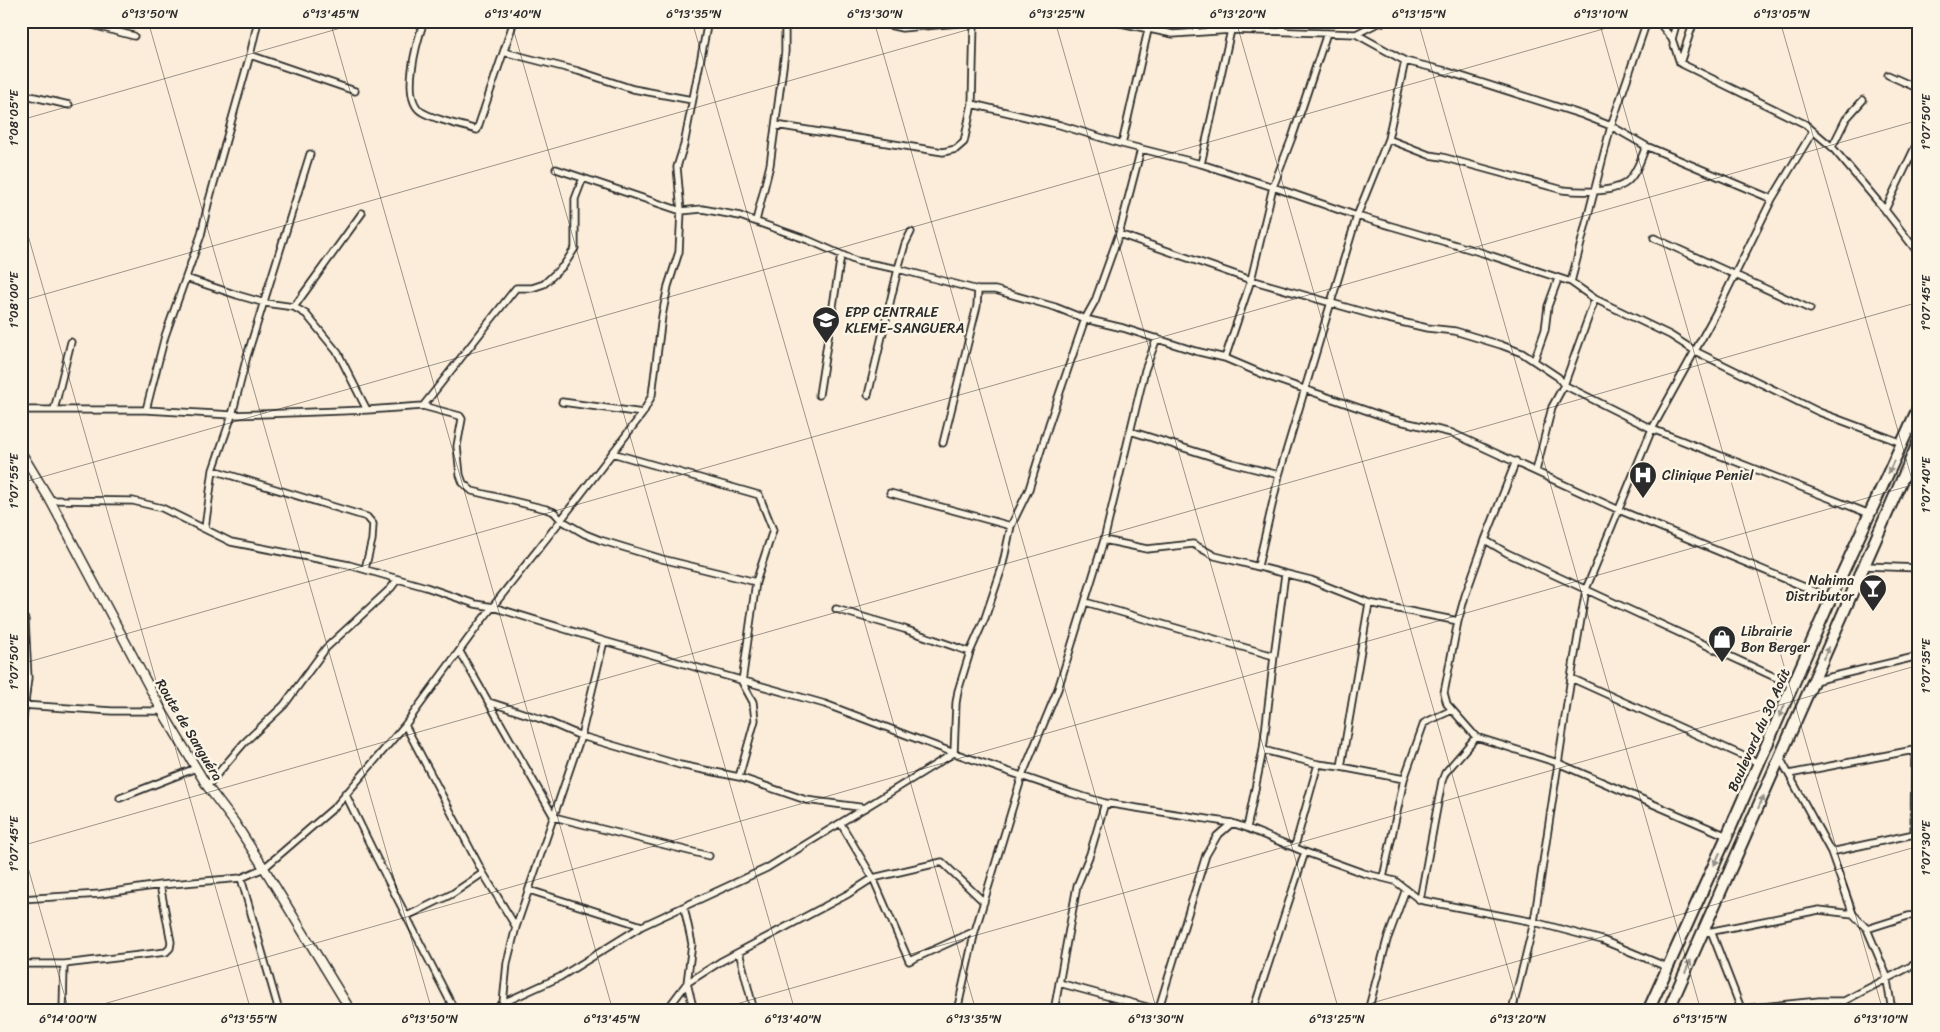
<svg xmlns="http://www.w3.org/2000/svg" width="1940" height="1032" font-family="Sriracha,sans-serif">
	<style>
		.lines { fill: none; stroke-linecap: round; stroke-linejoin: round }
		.minor-casing { stroke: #2b2b2b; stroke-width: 9 }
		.tertiary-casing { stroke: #2b2b2b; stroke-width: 11 }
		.trunk-casing { stroke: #2b2b2b; stroke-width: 14 }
		.minor { stroke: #fcf5e5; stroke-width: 5.5 }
		.tertiary { stroke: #fcf5e5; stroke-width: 8 }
		.trunk { stroke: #fcf5e5; stroke-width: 10 }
		.oneway { fill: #949088 }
		.ticks { fill: none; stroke: #2b2b2b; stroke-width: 1; stroke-opacity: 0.45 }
		.labels { text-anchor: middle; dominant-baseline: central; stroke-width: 5; stroke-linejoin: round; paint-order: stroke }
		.poi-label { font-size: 14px; fill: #2b2b2b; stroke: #fcf5e5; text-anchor: start }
		.street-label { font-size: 14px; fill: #2b2b2b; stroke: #fcf5e5 }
		.neatline { fill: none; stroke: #2b2b2b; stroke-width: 2 }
		.ticks-label { font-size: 12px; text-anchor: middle; fill: #2b2b2b }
	</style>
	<rect width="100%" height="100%" fill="#fbedd9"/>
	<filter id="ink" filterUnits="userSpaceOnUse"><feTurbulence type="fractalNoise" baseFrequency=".02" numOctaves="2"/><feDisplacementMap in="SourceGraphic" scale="10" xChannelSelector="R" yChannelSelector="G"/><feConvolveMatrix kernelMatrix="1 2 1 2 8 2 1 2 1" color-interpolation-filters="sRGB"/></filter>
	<g filter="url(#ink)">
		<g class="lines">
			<g class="minor-casing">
				<path id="minor" d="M77,21L134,36
					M424,21C417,41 400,99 422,112C435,120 462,125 477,130L514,21
					M871,21L902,28L981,21
					M1111,21L1173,34L1231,30L1356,34L1405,61L1442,70L1583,115L1611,126L1646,146L1772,199
					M1194,21L1196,32
					M1281,21L1283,30
					M1658,21L1672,39L1680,63L1805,124L1832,147L1885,210L1919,254
					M1376,24L1388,21
					M1356,34L1376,24V21
					M1672,39L1677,21
					M504,52L578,71L633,89L692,100
					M250,55L355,91
					M1405,61L1388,139L1357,216L1483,253L1571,282L1595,299L1670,335L1695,351L1819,412L1902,443
					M1680,63L1694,21
					M1888,75L1919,89
					M21,94L69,105
					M972,104L1060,125L1122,144L1201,164L1273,187L1357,216L1279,475L1232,463L1130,431
					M776,125L943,152L956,149L964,142L972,104L974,23
					M1388,139L1429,155L1442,157L1563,190C1580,192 1616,193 1628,181C1637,172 1642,157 1646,146
					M1122,144L1148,30
					M1832,147L1846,119L1863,100
					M1201,164L1231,30
					M556,169L681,211L702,209L740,216L808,240L856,261L898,269L905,244L911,232
					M1885,210L1919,139
					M756,221L770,165L785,52V21
					M1119,234L1251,280L1380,317L1427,328L1455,331L1501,345L1522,353L1558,377L1564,385L1652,429L1870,514
					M1654,238L1810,309
					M186,278L237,295L265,303L294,307L306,314L338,353L367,410
					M1571,282L1611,126L1647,21
					M294,307L362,213
					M1225,358L1251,280L1273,187L1293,135L1327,33
					M1534,361L1545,330L1548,306L1558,279
					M819,395L841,255
					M868,395L898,269L978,290H995L1055,307L1085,319L1123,328L1195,351L1225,358L1272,378L1391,419L1452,433L1619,510L1831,598
					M562,402L643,413
					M423,406L516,288H532L544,284L564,265L575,248V199L583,178
					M21,410H146L232,415L367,410L423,406L460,416L462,419L457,446L460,475L463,483L472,491L546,509L554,512L561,520L585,534L600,540L662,559L756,582
					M54,410L71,342
					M146,410L165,336L201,235L208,204L250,55L258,21
					M943,443L977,306L978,290
					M612,453L759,495L773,530L756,582L742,682L753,702L755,720L739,777L806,800L866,808
					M1516,461L1485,540L1507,553L1794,686
					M21,465L29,467
					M213,470L367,517L373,524L372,540L365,569
					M1536,471L1552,407L1564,385L1595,299
					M890,493L1011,526
					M50,500L133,501L162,508L231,542L349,565L426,587L475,604L493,607L604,641L825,704L954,753L1071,793L1105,803L1232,823L1247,828L1305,852L1363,873L1395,881L1420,900L1534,922L1602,940L1667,967
					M205,528L213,470L232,415L247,356L310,154
					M1104,540L1147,549L1193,544L1215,556L1311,580L1369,603L1458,621L1465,596L1485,540
					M1258,566L1279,475
					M1865,566L1919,568
					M1085,602L1274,656L1263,750L1247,828
					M836,609L904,629L970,652
					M21,616L25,619L28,678L22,727L21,774
					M1458,621L1444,693L1447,704L1476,737
					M460,652L554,817L709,856
					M1274,656L1285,574
					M1571,678L1759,763
					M1814,681L1919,656
					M489,702L544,720L581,736L680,765L739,777
					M22,705L112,711H162
					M405,725L483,873L516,927
					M1263,750L1318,764L1341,767L1404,779L1383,878
					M1780,758L1831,852L1853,914L1867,929L1886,974L1892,1011
					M1341,767L1369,603
					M1789,774L1919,749
					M1404,779L1424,723L1452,710
					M207,786L244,743L284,705L326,648L391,588L397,580
					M345,793L377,859L455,1011
					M120,798L196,768
					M841,824L873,878L909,961L975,931
					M1914,834L1915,749
					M1295,846L1318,764
					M1831,852L1919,833
					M241,878L279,1011
					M529,890L642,926
					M21,899L100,894L160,885L241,878L264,868L336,806L405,725L479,624L561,520L643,413L652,395L662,316L668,286L679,252L681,211L677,167L684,145L708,21
					M1420,900L1442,781L1445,773L1476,737L1558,763L1727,836
					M684,907L692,944L687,983L694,1011
					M407,916L452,894L483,873
					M1867,929L1908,916L1919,915
					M1711,931L1742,1011
					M1703,933L1819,910L1853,914
					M739,952L754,1011
					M21,964H64L166,952L170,948L171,942L160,885
					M1059,983L1158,1010
					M1819,1001L1820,1011
					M503,1003L507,963L516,927L581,736L604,641
					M1742,1009L1819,1001H1844L1919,962
					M63,1011L64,964
					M332,1011L349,1006
					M493,1011L503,1003L560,977L642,926L767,868L954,753L956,703L958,691L970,652L985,618L1002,568L1011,526L1029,489L1049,424L1085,319L1095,301L1119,234L1141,149
					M666,1011L687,983L720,962L848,894L873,878L942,862L984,902
					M957,1011L975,931L1022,776L1058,689L1104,540L1145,370L1157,338
					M1054,1011L1077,886L1090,854L1105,803
					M1158,1011L1206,855L1217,836L1232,823
					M1253,1011L1305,852
					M1368,1011L1387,940L1406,889
					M1512,1011L1534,922L1571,678L1586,589L1652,429L1718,309L1772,199L1813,131"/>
			</g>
			<g class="tertiary-casing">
				<path id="tertiary" d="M21,452L50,500L162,711L207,786L235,823L264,868L351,1011"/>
			</g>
			<g class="trunk-casing">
				<path id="trunk" d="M1648,1011L1727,836L1831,598L1919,406
					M1668,1011L1919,441"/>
			</g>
			<use href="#minor" class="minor"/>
			<use href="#tertiary" class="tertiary"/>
			<use href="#trunk" class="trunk"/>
		</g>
		<defs><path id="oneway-solid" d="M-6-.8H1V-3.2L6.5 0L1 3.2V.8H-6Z" transform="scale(1.25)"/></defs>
		<g class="oneway">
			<use href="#oneway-solid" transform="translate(1891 467) rotate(114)"/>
			<use href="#oneway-solid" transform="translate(1826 653) rotate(-66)"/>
			<use href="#oneway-solid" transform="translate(1782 711) rotate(114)"/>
			<use href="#oneway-solid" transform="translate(1761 802) rotate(-66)"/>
			<use href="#oneway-solid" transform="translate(1717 859) rotate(115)"/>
			<use href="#oneway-solid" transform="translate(1688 966) rotate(-66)"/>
		</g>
	</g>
	<path class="ticks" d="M148,21L432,1011M330,21L613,1011M511,21L795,1011M692,21L976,1011M874,21L1157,1011M1055,21L1339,1011M1236,21L1520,1011M1418,21L1701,1011M1599,21L1883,1011M1780,21L1919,504M21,120L365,21M21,211L251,1011M21,301L998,21M21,483L1631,21M21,664L1919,120M21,843L69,1011M21,846L1919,302M79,1011L1919,483M712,1011L1919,665M1344,1011L1919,846"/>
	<defs>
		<g id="school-pin" transform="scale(1.4375)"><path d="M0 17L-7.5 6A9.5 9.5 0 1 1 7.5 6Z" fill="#2b2b2b" stroke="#fcf5e5"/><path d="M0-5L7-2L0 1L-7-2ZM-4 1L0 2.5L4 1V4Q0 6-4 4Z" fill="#fff"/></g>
		<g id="hospital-pin" transform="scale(1.4375)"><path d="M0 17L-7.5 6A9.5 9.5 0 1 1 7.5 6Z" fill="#2b2b2b" stroke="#fcf5e5"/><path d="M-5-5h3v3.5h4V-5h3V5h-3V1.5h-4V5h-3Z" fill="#fff"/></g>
		<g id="bar-pin" transform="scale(1.4375)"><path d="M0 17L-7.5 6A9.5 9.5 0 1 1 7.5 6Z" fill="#2b2b2b" stroke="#fcf5e5"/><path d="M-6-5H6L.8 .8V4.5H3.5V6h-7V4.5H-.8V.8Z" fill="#fff"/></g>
		<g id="shop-pin" transform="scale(1.4375)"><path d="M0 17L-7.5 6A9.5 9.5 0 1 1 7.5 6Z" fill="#2b2b2b" stroke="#fcf5e5"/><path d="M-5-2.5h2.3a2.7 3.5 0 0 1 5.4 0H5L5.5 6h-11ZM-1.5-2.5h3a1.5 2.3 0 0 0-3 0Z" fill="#fff"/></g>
	</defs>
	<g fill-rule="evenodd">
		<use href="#school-pin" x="826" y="320"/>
		<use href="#hospital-pin" x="1643" y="475"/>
		<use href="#bar-pin" x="1873" y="588"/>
		<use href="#shop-pin" x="1722" y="639"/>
	</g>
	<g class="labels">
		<g class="poi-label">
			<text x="845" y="312">EPP CENTRALE<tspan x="845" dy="16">KLEME-SANGUERA</tspan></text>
			<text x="1662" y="475">Clinique Peniel</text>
			<text x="1854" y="580" text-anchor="end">Nahima<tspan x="1854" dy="16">Distributor</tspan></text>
			<text x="1741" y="631">Librairie<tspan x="1741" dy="16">Bon Berger</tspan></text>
		</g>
		<g class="street-label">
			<text transform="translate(189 730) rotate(59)">Route de Sanguéra</text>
			<text transform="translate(1759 730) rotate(-66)">Boulevard du 30 Août</text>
		</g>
	</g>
	<rect width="1940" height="1032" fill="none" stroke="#fcf5e5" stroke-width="55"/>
	<rect x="28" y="28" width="1884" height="976" class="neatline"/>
	<g class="ticks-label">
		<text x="150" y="18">6°13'50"N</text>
		<text x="331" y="18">6°13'45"N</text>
		<text x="513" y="18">6°13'40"N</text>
		<text x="694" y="18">6°13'35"N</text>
		<text x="875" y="18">6°13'30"N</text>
		<text x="1057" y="18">6°13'25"N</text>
		<text x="1238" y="18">6°13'20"N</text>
		<text x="1419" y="18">6°13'15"N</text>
		<text x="1601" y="18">6°13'10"N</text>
		<text x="1782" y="18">6°13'05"N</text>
		<text transform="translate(14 118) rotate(-90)" y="4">1°08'05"E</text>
		<text transform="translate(1926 122) rotate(-90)" y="4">1°07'50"E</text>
		<text transform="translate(14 300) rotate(-90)" y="4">1°08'00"E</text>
		<text transform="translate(1926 303) rotate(-90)" y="4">1°07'45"E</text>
		<text transform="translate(14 481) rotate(-90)" y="4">1°07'55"E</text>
		<text transform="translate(1926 485) rotate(-90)" y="4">1°07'40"E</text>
		<text transform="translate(14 662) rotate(-90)" y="4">1°07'50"E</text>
		<text transform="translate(1926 666) rotate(-90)" y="4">1°07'35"E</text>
		<text transform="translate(14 844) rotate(-90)" y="4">1°07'45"E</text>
		<text transform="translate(1926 848) rotate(-90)" y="4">1°07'30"E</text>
		<text x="68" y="1023">6°14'00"N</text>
		<text x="249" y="1023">6°13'55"N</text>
		<text x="430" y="1023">6°13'50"N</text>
		<text x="612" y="1023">6°13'45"N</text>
		<text x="793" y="1023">6°13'40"N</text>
		<text x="974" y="1023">6°13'35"N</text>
		<text x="1156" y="1023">6°13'30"N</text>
		<text x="1337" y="1023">6°13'25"N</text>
		<text x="1518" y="1023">6°13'20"N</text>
		<text x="1700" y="1023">6°13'15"N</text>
		<text x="1881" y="1023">6°13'10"N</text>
	</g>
</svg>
